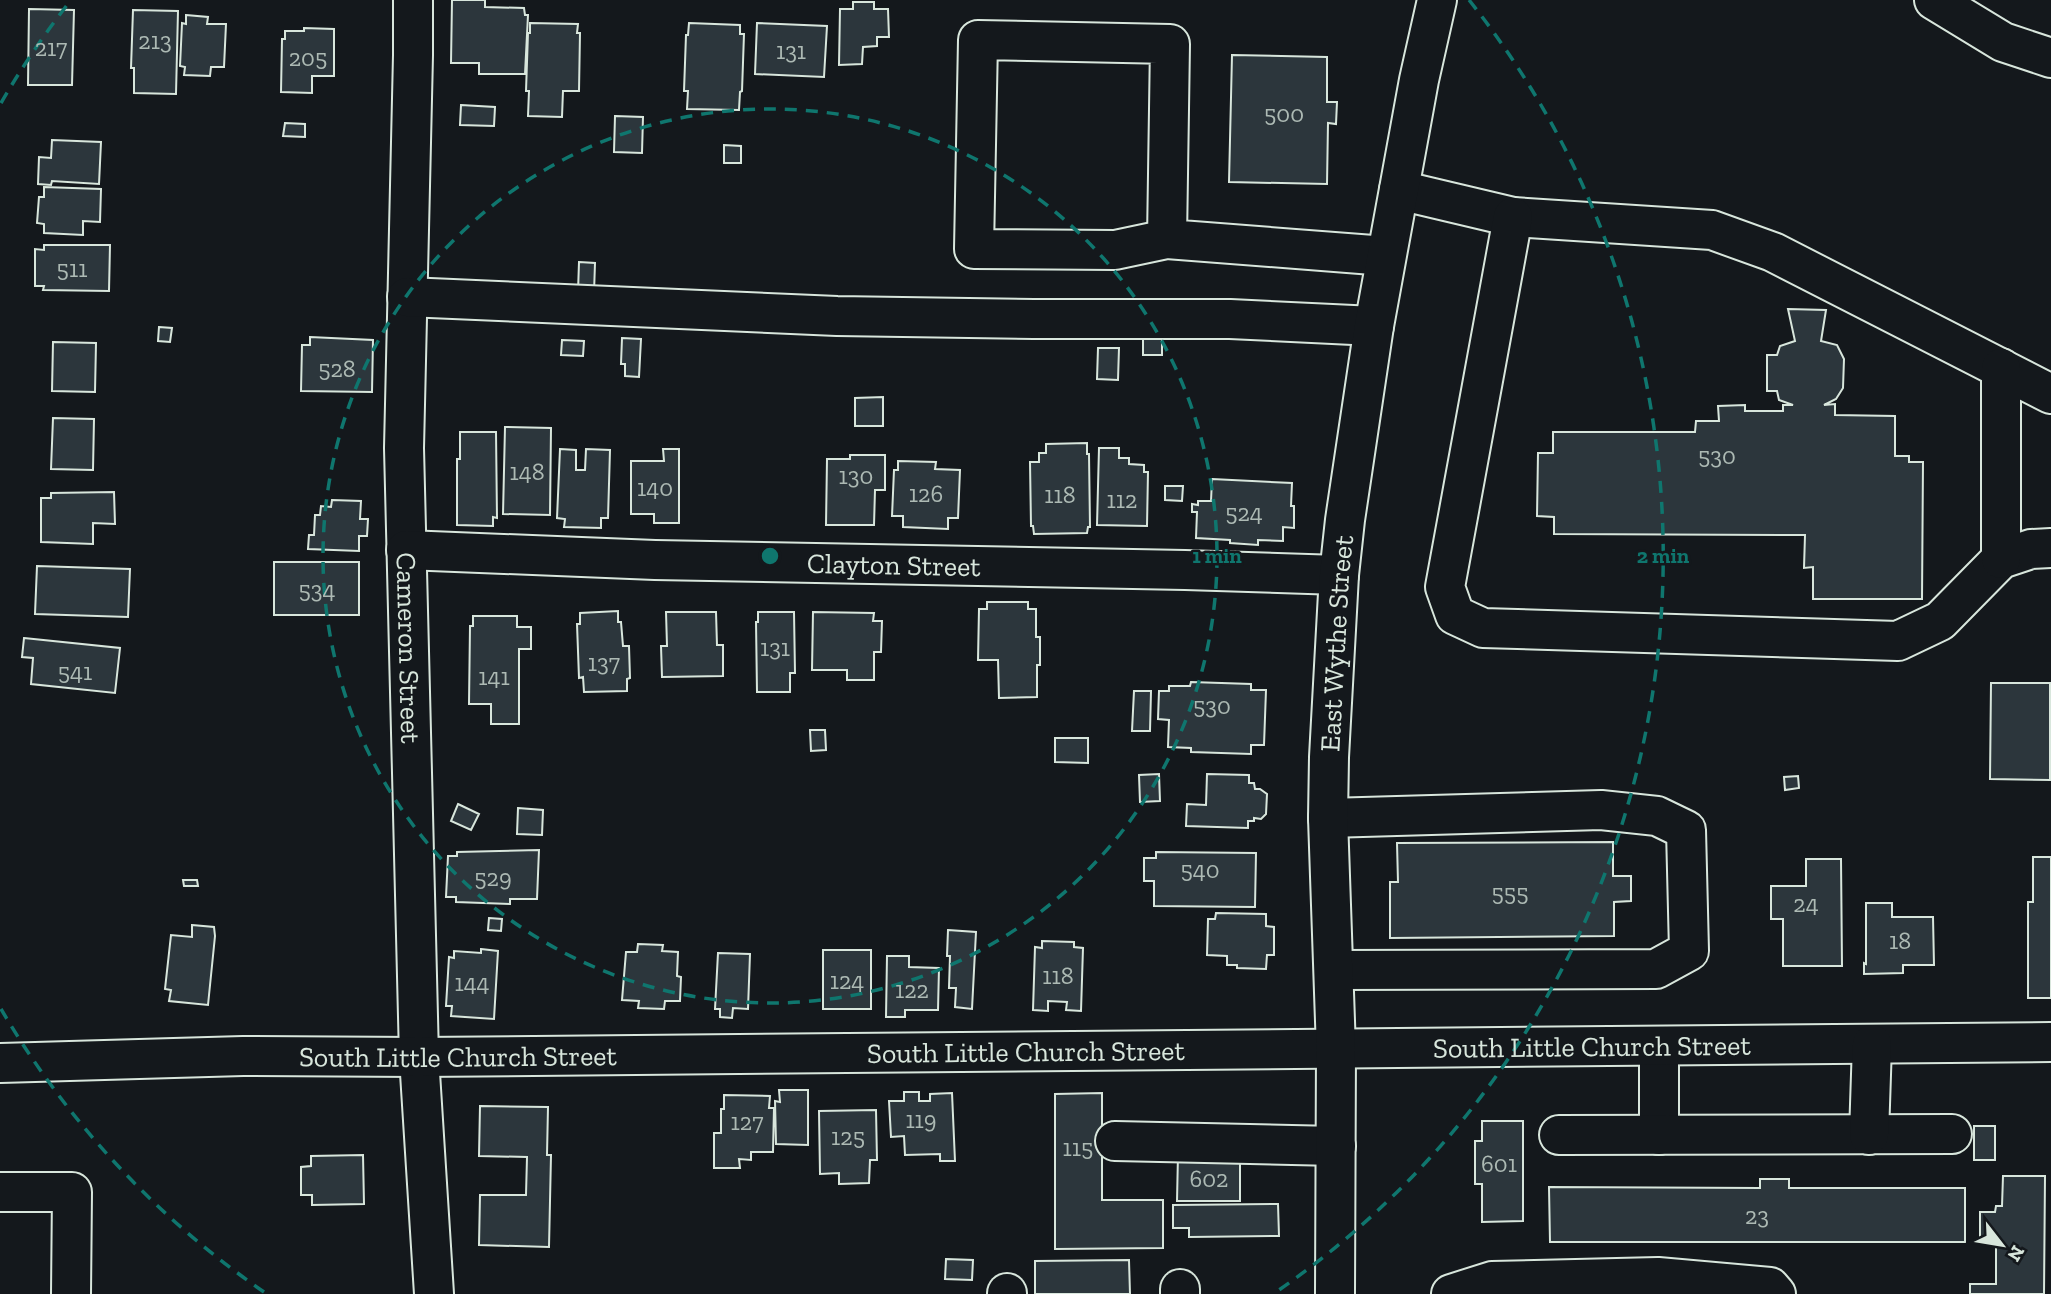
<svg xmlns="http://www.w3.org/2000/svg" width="2051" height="1294" font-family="'Zilla Slab',serif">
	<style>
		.building { fill: #2c363c; stroke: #d8e6dc; stroke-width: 2 }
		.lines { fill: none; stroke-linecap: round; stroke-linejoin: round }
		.minor-casing { stroke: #d8e6dc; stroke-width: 42 }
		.highway-casing { stroke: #d8e6dc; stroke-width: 42 }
		.minor { stroke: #14181c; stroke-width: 38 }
		.highway { stroke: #14181c; stroke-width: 38 }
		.ring { fill: none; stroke: #0f766e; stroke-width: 3.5; stroke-dasharray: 12 9 }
		.labels { text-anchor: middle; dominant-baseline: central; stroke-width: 5; stroke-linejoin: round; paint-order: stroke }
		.number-label { font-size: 24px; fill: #adbab4 }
		.street-label { font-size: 28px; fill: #d8e6dc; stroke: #14181c }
		.centre { fill: #0f766e; stroke: #14181c; stroke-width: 3.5 }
		.ring-label { font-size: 21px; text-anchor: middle; font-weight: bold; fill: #0f766e; stroke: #14181c; stroke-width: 5; stroke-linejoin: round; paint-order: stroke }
	</style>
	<rect width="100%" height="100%" fill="#14181c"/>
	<path class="building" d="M452,0H485V7L524,8L525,15H528L525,74H479V63H451Z
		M853,2H874V9H888L889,37H877V46L863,47L862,64L839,65L840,9H853Z
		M29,9L74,10L72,85H28Z
		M133,10L178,11L176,94L134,93V68H131Z
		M186,15L208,17L207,24H226L224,67H211L210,76L184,75L185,67L180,66L182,23L186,24Z
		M530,23L578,24L577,33H580L579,91H563L562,117L528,116L529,91H526L528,33H530Z
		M689,23L740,25V34H744L742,91L740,92L739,110L687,109L688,91H684L686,35H688Z
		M757,23L827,26L824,77L755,74Z
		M304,28L334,29V76H312V93L281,92L282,39H285V31H304Z
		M1232,55L1327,57V102H1337L1336,124L1328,123L1327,184L1229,182Z
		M461,105L495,107L494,126L460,125Z
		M615,116L643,117L642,153L614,152Z
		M285,123L305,124V137L283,136Z
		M52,140L101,142L99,184L52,181L51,185L38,184L39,157L51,158Z
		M724,145L741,146V163H724Z
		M44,187L101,189L100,222L83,221V235L44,233V224L37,223L39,197H44Z
		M44,245H110L109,291L43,290L44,286H35V249L44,250Z
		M579,262L595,263L594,293L578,292Z
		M1788,309L1826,310L1821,341L1837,345L1844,359L1843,388L1836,399L1824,405L1835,404V415L1895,416V456H1909V462H1923L1922,599H1813V567L1804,568L1805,535L1554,534V517L1537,516L1538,453H1553V432H1695L1696,421H1719L1718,406L1745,405V411H1783V405H1793L1779,400L1777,391H1767V355H1777L1780,346L1795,341Z
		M159,327L172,328L170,342L158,341Z
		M310,337L373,340L372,392L301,391L302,345H310Z
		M622,338L641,339L639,377L625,376V364H621Z
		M1162,338V355H1143V339Z
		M562,340L584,341L583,356L561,355Z
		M53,342L96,343L95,392L52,391Z
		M1098,348H1119L1118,380L1097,379Z
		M883,397V426H855V398Z
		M53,418L94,419L93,470L51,469Z
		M505,427L551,428L550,515L503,514Z
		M460,432H496L497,518L493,517V526L457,525V459H460Z
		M1087,443V454H1089L1090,527H1088L1087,533L1034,534L1033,526H1031L1030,462H1039V453H1046V444Z
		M1099,448H1119V458H1129V464L1144,465V472H1148L1147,526L1097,525Z
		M560,449L576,450V470H585L586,449L610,450L608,518H601V528L564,527L565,519L557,518Z
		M663,449H679V523H654V514H631V461H664Z
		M850,455H885V490H875L874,525H826L827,459H850Z
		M898,461L936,462L935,469L960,470L958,518H948V529L903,527V516H892L894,470H898Z
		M1212,479L1292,483L1291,506H1294V528L1283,527V541L1258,540V545L1230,543V540L1196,538L1197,512H1192V504L1198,505V501H1211Z
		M1165,486H1183L1182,501L1165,500Z
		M114,492L115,524L93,523V544L41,542V498H51V493Z
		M332,500L361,501L360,519H368L367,536H359V551L308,549L309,535H314L315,515H320L321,506L331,507Z
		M274,562H359V615H274Z
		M37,566L130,569L128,617L35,614Z
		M987,602H1028V609H1036V637H1040V665H1037V697L999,698L998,660H978L979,609H987Z
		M618,611V622H621L623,646H629L630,678L627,679V691L584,692L583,677L579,678L577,624H580V613Z
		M666,612H716L717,645H723V676L662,677L661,646H667Z
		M758,612H794L795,673H790V692H757L756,622H758Z
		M813,612L874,613L873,621H882L881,652H874V680H847V670H812Z
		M473,616H517V627H531V649H519V724H491V704H469L470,626H473Z
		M24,638L120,648L115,693L31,684L33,658L22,657Z
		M1191,682L1251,684V690H1266L1264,745H1251V754L1191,752V748L1168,747L1169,720L1158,719L1159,691H1169V686H1190Z
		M1991,683H2050V780L1990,779Z
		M1134,691H1151L1150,731H1132Z
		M810,730H825L826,750L811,751Z
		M1055,738H1088V763L1055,762Z
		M1159,774L1160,801L1140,802L1139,775Z
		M1207,774L1249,775V783H1254L1255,789H1260L1267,794L1266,814L1261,819L1254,818V821H1248V828L1186,826L1187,804L1206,805Z
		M1798,776L1799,788L1785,790L1784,777Z
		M458,804L479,814L471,830L451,821Z
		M518,808L543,810L542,835L517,834Z
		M1613,842V876H1631V901L1614,902V936L1390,938V882H1398L1397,843Z
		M539,850L537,899H510V904L456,902V897H446L448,856H457V852Z
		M1156,852L1256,853L1255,907L1154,906V881H1144V858H1156Z
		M2033,857H2051V998H2028V902H2033Z
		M1806,859H1841L1842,966H1783V919H1771V886H1806Z
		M183,880H197L198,886H184Z
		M1866,903H1892V917H1933L1934,965H1903V973L1864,974V963L1866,964Z
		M1216,913L1266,914V926L1274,927V955H1267L1266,969L1237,968V965H1227V956L1207,955L1208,919H1215Z
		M489,918L502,919L501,931L488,930Z
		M192,925L214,927L215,936L208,1005L169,1001L171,990L165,989L171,935L192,937Z
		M948,930L976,932L972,1009L955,1007L956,988H949L950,956H947Z
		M1042,941L1074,942V947L1083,948L1081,1011L1066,1010L1067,1002L1048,1001V1011L1033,1010L1035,947L1042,948Z
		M638,944L663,945L662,951L678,952L677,976L681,977L680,1001H665L664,1009L638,1008L639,1001L622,1000L626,952H637Z
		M481,949L498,951L494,1019L451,1016L452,1006H446L449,957L454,958V951L481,953Z
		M823,950H871V1009H823Z
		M718,953L750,954L748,1009L733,1008L732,1018L720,1017V1009H715Z
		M887,956H909V967L939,968L938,1010H905V1017H886Z
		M779,1090H808V1145L776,1144L775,1101L780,1102Z
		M904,1092H919V1101H930V1094L952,1093L955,1161H940V1154L905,1155L904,1136L891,1137L889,1101H904Z
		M1102,1093V1200H1163V1248L1055,1249V1094Z
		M724,1095L770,1096L769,1108H774L773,1152H751V1160L739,1159L740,1168H714V1133H721V1109H724Z
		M480,1106L548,1107L547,1155H551L549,1247L479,1245L480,1195H526L527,1157L479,1156Z
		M876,1110L877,1160H870L869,1183L839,1184V1173L820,1174L819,1111Z
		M1482,1121H1523V1221L1482,1222V1184H1475V1141H1482Z
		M1974,1126H1995V1160H1974Z
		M1178,1154H1240V1201H1177Z
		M363,1155L364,1204L312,1205V1195H301V1167L311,1166V1156Z
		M2003,1176H2045L2044,1294H1970V1284H1996V1237L1980,1238V1212H1995L1996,1206H2002Z
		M1760,1179H1789V1188H1965V1242H1550L1549,1187L1760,1188Z
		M1278,1204L1279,1236L1189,1237V1228H1173V1205Z
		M946,1259L973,1260L972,1280L945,1279Z
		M1129,1260L1130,1294H1035V1261Z"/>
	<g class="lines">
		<g class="minor-casing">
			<g id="minor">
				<path id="s1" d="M413,0V55L404,448L419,1057L434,1294"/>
				<path d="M1399,190L1513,217L1712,230L1773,252L2051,394"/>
				<path d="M1513,217L1445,587L1455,615L1483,628L1898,641L1940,621L2001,559L2031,549L2051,548"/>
				<path d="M1167,239L1115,250L974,249L978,40L1170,44L1167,239L1386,256"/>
				<path d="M407,297L837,316L1034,319H1230L1374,326"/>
				<path d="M2001,368V559"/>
				<path id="s2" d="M406,550L655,560L1185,570L1339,575"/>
				<path d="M1328,818L1601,810L1657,816L1686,830L1689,951L1656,969L1335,970"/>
				<path d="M1659,1046V1135"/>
				<path id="s3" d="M0,1063L243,1056L419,1057L2051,1042"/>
				<path d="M1559,1135L1952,1134"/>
				<path d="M1869,1135L1872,1044"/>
				<path d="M1115,1141L1336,1146"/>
				<path d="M0,1192H72L71,1294"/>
				<path d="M1180,1289V1294"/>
				<path d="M1007,1294V1293"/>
				<path d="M1451,1294L1492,1281L1658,1277L1770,1287L1776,1294"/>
			</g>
		</g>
		<g class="highway-casing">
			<g id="highway">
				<path d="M1934,0L2003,42L2051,58"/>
				<path id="s4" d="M1335,1294L1336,1050L1328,818L1329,757L1339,575L1345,520L1374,326L1419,80L1437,0"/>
			</g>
		</g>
		<use href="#minor" class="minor"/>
		<use href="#highway" class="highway"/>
	</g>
	<g class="ring">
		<circle cx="770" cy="556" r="447"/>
		<path d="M264 1292A893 893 0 0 1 1 1009M1 103A893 893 0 0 1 71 0M1469 0A893 893 0 0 1 1276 1292"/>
	</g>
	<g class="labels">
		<g class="number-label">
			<text x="155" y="40">213</text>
			<text x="51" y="47">217</text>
			<text x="791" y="50">131</text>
			<text x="308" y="57">205</text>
			<text x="1284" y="113">500</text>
			<text x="72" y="268">511</text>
			<text x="337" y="368">528</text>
			<text x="1717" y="455">530</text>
			<text x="527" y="471">148</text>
			<text x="856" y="475">130</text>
			<text x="655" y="487">140</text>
			<text x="926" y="493">126</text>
			<text x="1060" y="494">118</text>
			<text x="1122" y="499">112</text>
			<text x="1244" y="512">524</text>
			<text x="317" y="589">534</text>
			<text x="775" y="647">131</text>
			<text x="604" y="662">137</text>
			<text x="75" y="671">541</text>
			<text x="494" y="676">141</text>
			<text x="1212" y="705">530</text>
			<text x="1200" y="869">540</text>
			<text x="493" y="877">529</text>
			<text x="1510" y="892">555</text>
			<text x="1806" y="903">24</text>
			<text x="1900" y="940">18</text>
			<text x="1058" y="975">118</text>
			<text x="847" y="980">124</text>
			<text x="472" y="982">144</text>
			<text x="912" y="989">122</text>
			<text x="921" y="1119">119</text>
			<text x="747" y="1121">127</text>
			<text x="848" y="1136">125</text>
			<text x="1078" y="1147">115</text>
			<text x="1499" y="1163">601</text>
			<text x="1209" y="1178">602</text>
			<text x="1757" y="1215">23</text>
		</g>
		<g class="street-label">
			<text stroke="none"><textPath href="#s2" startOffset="488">Clayton Street</textPath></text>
			<text stroke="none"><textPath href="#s4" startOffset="651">East Wythe Street</textPath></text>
			<text stroke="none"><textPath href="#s1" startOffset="648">Cameron Street</textPath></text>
			<text stroke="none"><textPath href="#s3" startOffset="1592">South Little Church Street</textPath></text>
			<text stroke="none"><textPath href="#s3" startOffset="1026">South Little Church Street</textPath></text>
			<text stroke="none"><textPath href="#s3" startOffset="458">South Little Church Street</textPath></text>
		</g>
	</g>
	<circle cx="770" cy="556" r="10" class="centre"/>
	<g class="ring-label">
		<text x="1217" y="563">1 min</text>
		<text x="1663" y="563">2 min</text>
	</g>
	<g transform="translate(2002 1245) rotate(121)" stroke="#14181c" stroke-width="5" paint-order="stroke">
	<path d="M0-5L12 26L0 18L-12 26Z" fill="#d8e6dc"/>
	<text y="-10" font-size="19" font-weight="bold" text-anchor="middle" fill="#d8e6dc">N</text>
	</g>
</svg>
